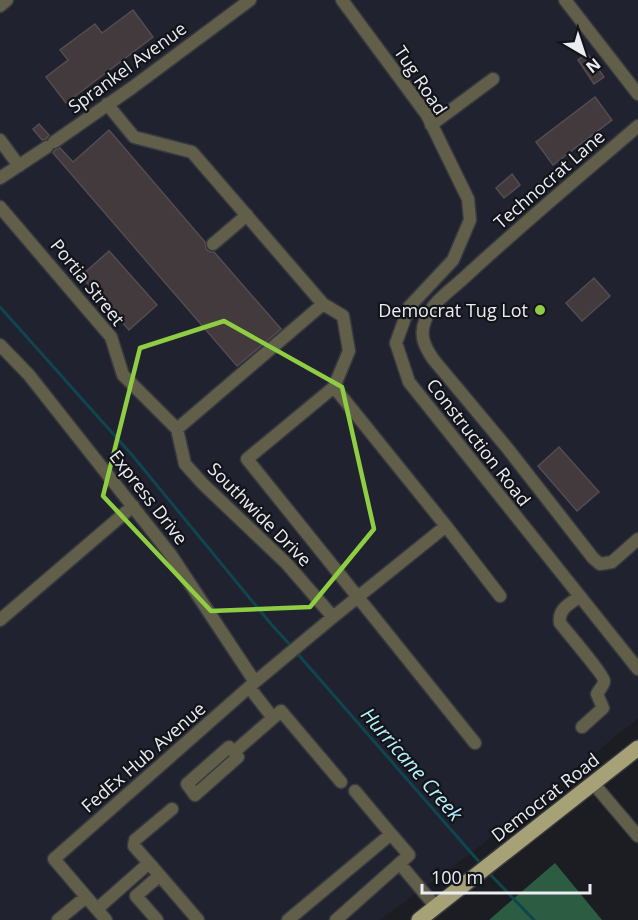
<svg xmlns="http://www.w3.org/2000/svg" width="638" height="920" font-family="'Open Sans',sans-serif">
	<style>
		.built { fill: #20232f }
		.forest { fill: #2c5d43 }
		.lines { fill: none; stroke-linecap: round; stroke-linejoin: round }
		.stream { stroke: #0f454e; stroke-width: 3 }
		.building { fill: #423a3d; stroke: #554c50; stroke-width: 1.5 }
		.minor-casing { stroke: #383a40; stroke-width: 15 }
		.major-casing { stroke: #383a40; stroke-width: 18 }
		.minor { stroke: #615f4a; stroke-width: 12 }
		.major { stroke: #a6a176; stroke-width: 15 }
		.marked { fill: none; stroke: #8fcd42; stroke-width: 4.5; stroke-linejoin: round }
		.poi-dot { fill: #8fcd42; stroke: #12141a; stroke-width: 2 }
		.labels { text-anchor: middle; dominant-baseline: central; stroke-width: 4.5; stroke-linejoin: round; paint-order: stroke }
		.street-label { font-size: 18px; fill: #ecedf2; stroke: #12141a }
		.poi-label { font-size: 18px; fill: #ecedf2; stroke: #12141a; text-anchor: end }
		.water-label { font-size: 20px; font-style: italic; fill: #b6f0fb; stroke: #12141a }
	</style>
	<rect width="100%" height="100%" fill="#1b1d23"/>
	<path class="built" d="M0,0H638V718L470,854L379,920H0Z"/>
	<path class="forest" d="M555,863L602,920H489Z"/>
	<g class="lines">
		<path class="stream" d="M0,307L132,455L271,624L292,647
			M296,652L481,864
			M487,871L534,920"/>
	</g>
	<path class="building" d="M133,10L153,37L66,103L46,77L68,60L60,50L95,24L102,33Z
		M587,53L604,77L594,84L578,60Z
		M595,97L612,120L553,165L536,142Z
		M39,124L49,135L46,139L42,140L33,129Z
		M109,130L205,242L206,249L210,252H214L281,329L237,366L53,153L55,150L60,148L73,162Z
		M512,174L520,185L504,198L496,188Z
		M109,251L157,305L129,330L81,276Z
		M594,278L610,296L582,321L566,303Z
		M559,447L599,492L577,511L538,466Z"/>
	<g class="lines">
		<g class="minor-casing">
			<path id="minor" d="M342,0L427,115L468,199L470,220L453,260L409,307L396,343L409,382L638,669
				M565,0L638,94
				M0,6L7,0
				M431,125L493,79
				M638,126C580,176 521,225 465,277C452,289 431,303 425,321C419,336 425,347 433,359L508,449L593,558L600,564L612,562L638,539
				M0,140L19,166
				M54,142L133,87L250,0
				M0,178L47,147
				M0,207L111,337L123,375L177,429L323,304L192,152L134,137L107,104
				M213,244L247,215
				M323,304L343,316L349,351L334,387L247,459L475,743
				M0,345L29,375L171,555L255,682
				M334,387L446,526
				M177,429L185,464L203,484L287,564L333,617
				M579,597C569,604 558,609 560,623C566,631 604,675 604,681C604,685 599,690 597,694L603,708L582,727
				M0,620L133,506
				M249,687L273,718L281,711L341,782
				M234,752L238,757L195,795L187,784L229,747L234,752L273,718
				M593,783L638,836
				M355,791L391,834
				M149,863L198,920
				M400,864L436,907
				M97,909L149,863L134,846L135,840L172,809
				M58,920L86,897
				M106,920L54,859L255,682L333,617L446,526L500,596
				M157,920L136,896L159,876
				M288,920L391,834L409,855L336,920"/>
		</g>
		<g class="major-casing">
			<path id="major" d="M419,920L638,748"/>
		</g>
		<use href="#minor" class="minor"/>
		<use href="#major" class="major"/>
	</g>
	<path class="marked" d="M224,321L342,387L374,529L310,607L211,611L103,496L140,348Z"/>
	<circle class="poi-dot" cx="540" cy="310" r="6"/>
	<g class="labels">
		<g class="street-label">
			<text transform="translate(127 67) rotate(-36)">Sprankel Avenue</text>
			<text transform="translate(421 80) rotate(56)">Tug Road</text>
			<text transform="translate(549 179) rotate(-41)">Technocrat Lane</text>
			<text transform="translate(88 282) rotate(51)">Portia Street</text>
			<text transform="translate(479 442) rotate(52)">Construction Road</text>
			<text transform="translate(149 497) rotate(52)">Express Drive</text>
			<text transform="translate(260 514) rotate(45)">Southwide Drive</text>
			<text transform="translate(143 757) rotate(-41)">FedEx Hub Avenue</text>
			<text transform="translate(545 797) rotate(-38)">Democrat Road</text>
		</g>
		<g class="poi-label">
			<text x="528" y="310">Democrat Tug Lot</text>
		</g>
		<g class="water-label">
			<text transform="translate(412 764) rotate(49)">Hurricane Creek</text>
		</g>
	</g>
	<g transform="translate(584 54) rotate(141)" stroke="#12141a" stroke-width="4.5" paint-order="stroke">
	<path d="M0-4.5L10 22L0 15L-10 22Z" fill="#ecedf2"/>
	<text y="-9" font-size="16" font-weight="bold" text-anchor="middle" fill="#ecedf2">N</text>
	</g>
	<path d="M422 884v9h168v-9" fill="none" stroke="#ecedf2" stroke-width="3"/>
	<text x="431" y="884" font-size="18" fill="#ecedf2" stroke="#12141a" stroke-width="4.5" paint-order="stroke">100 m</text>
</svg>
